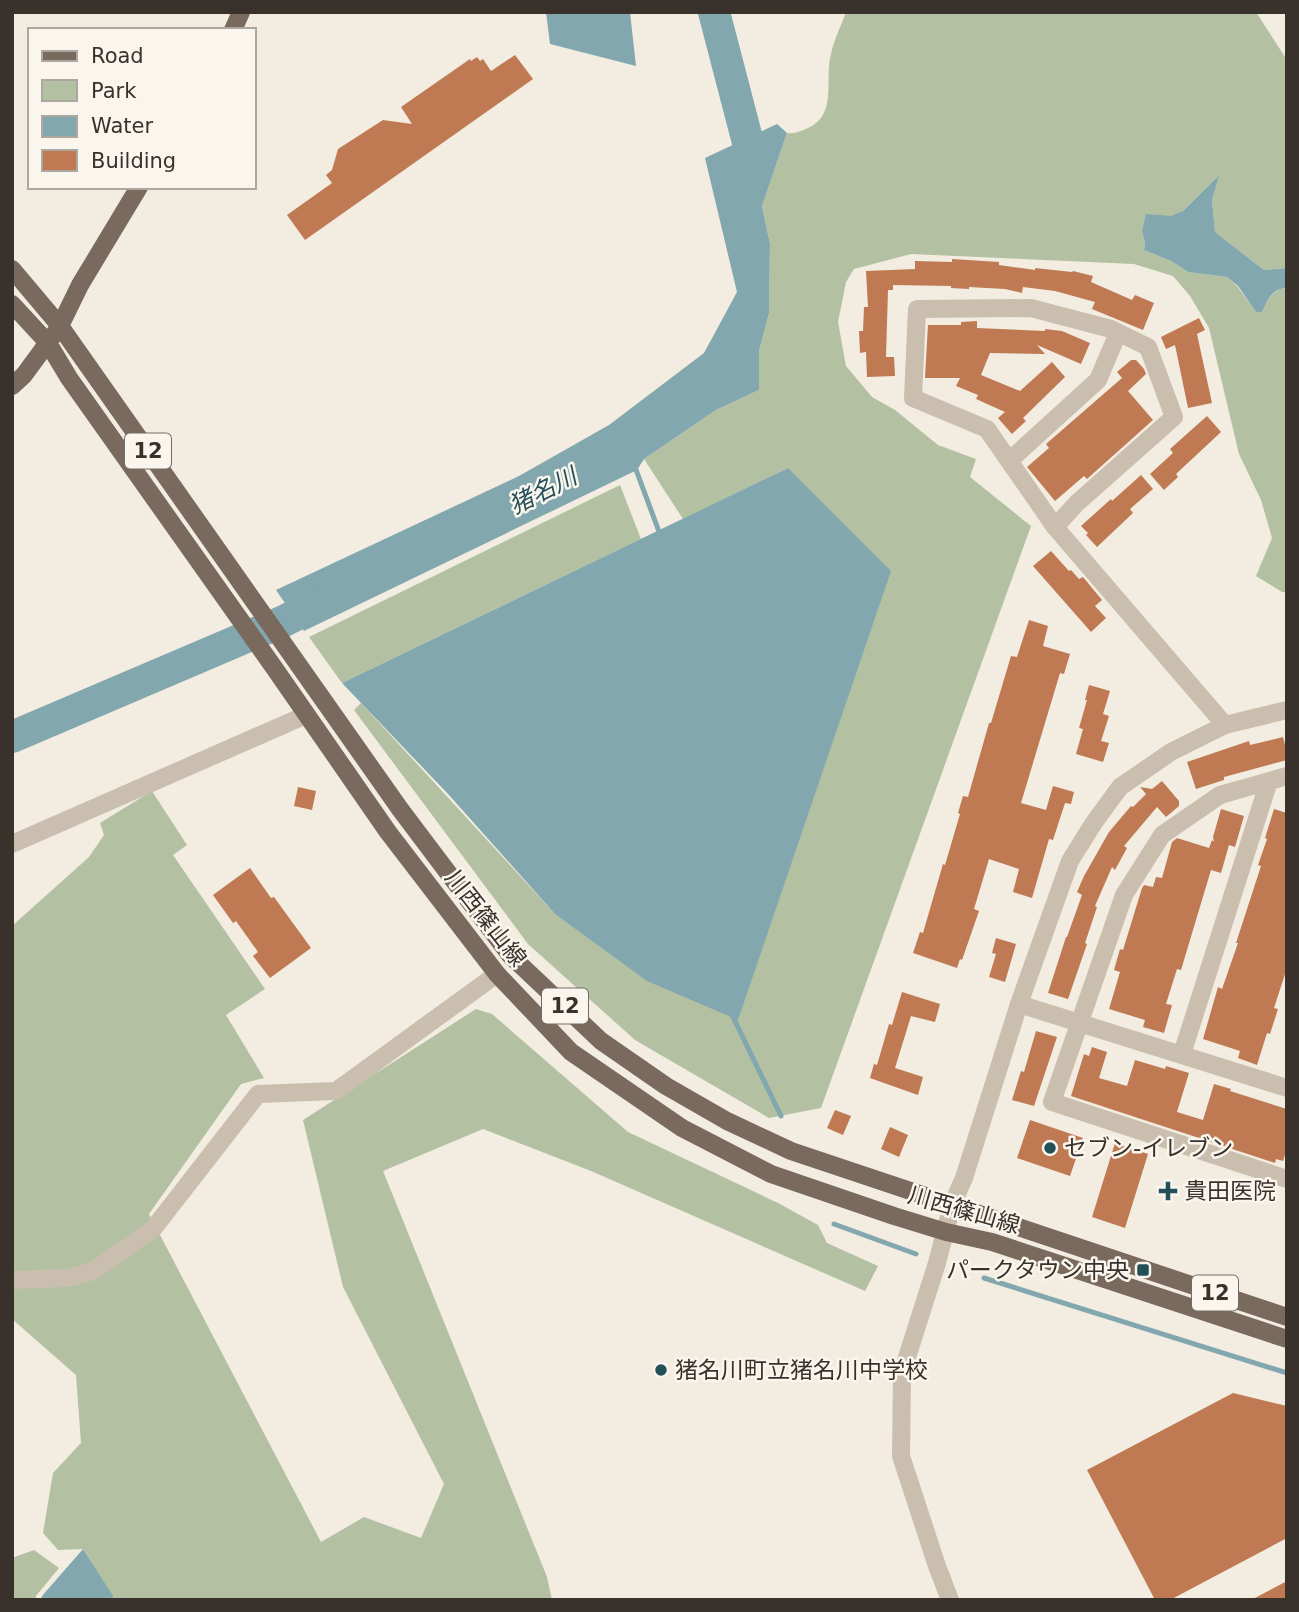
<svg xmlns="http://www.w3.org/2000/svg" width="1299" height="1612" font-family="'DejaVu Sans','Noto Sans JP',sans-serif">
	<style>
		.green { fill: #b3c1a2 }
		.water { fill: #82a7ae }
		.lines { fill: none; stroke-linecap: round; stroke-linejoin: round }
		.stream { stroke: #82a7ae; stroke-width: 5 }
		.river { stroke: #82a7ae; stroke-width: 32 }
		.building { fill: #bf7a53 }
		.minor { stroke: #cabeae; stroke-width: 18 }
		.tertiary { stroke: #cabeae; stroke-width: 18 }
		.primary { stroke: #7a6a5e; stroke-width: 18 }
		.poi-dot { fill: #234f58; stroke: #faf6ee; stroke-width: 2.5 }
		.labels { text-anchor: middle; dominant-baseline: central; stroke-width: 5; stroke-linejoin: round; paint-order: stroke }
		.shield { fill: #faf6ee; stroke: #736c66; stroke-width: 2 }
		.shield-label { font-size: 21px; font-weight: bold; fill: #39312c }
		.street-label { font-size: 23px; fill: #39312c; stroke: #faf6ee }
		.poi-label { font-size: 23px; fill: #39312c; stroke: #faf6ee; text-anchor: start }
		.water-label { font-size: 24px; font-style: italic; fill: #234f58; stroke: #faf6ee }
	</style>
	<rect width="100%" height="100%" fill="#f2ece1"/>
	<path class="green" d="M846,12H1256L1287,60V268L1264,270L1215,232L1212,200L1218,176L1183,211L1142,232L1145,242L1144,250L1171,261L1188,272L1227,277L1237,286L1256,312H1262C1268,300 1273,288 1287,288V592H1282L1256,576L1272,538L1261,500L1239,454L1209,328L1190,296L1173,276L1134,264L911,254L854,269L846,282L838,322L846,366L872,397L895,410L938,445L976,459L970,477L1031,526L821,1108L769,1118L635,1040L528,944L354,710L361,703L555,914L788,468L683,519L644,459L716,410L759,390V351L769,313L770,244L762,206L787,133C795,134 801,131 808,128C838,115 824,79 831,54C834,40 841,26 846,12Z
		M620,485L641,539L342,683L309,637Z
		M152,791L187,845L173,855L265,989L226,1015L264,1078L241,1084L149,1214L321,1542L364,1517L421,1538L444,1484L343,1287L303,1120L476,1009L492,1014L628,1132L778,1203L818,1225L827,1243L878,1266L865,1291L591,1171L483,1129L383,1171L547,1577L552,1600H114L83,1549L58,1550L43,1533L53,1473L81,1443L76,1375L12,1319V926L89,857L104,835L100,823Z
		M34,1550L59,1568L36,1596V1600H12V1558Z"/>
	<path class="water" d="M546,12H630L636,66L550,44Z
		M777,124L787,133L762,206L770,244L769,313L759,351V390L716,410L644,459L637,470L304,631L276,590L519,476L609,425L704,353L737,292L705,158Z
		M1219,175L1212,200L1215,232L1264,270L1287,268V288C1272,288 1268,300 1262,312H1256L1238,286L1227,277L1188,272L1171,261L1144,250L1145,242L1142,232L1146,214L1171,216L1183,211Z
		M788,468L891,571L738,1020L647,981L555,914L449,795L342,683Z
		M83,1549L113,1596V1600H41L42,1596Z"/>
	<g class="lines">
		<path class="stream" d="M635,467L661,537
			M732,1015L781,1116
			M834,1224L916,1254
			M984,1278L1287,1373"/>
		<path class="river" d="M714,12L752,158L753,179
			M12,737L284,621L331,597"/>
	</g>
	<path class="building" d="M515,55L533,79L305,240L287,215L332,183L326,175L332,170L338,149L383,120L412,124L401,107L470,59L471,61L477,57L480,61L483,59L491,71Z
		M952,259L999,262V265L1035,270V268L1072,272L1073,271L1093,276L1091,282L1132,300L1135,295L1154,303L1143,330L1092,309L1095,302L1055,291L1023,287L1022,293L1005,289L969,287V289L951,288V286L893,285V290H888L886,357H894L895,376L867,377L866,352L860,353L859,331H863L864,307H868L866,271L915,269V261L952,262Z
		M1199,318L1205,330L1197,334L1212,403L1188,408L1175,345L1166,349L1161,337Z
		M977,321V328L1045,331V329L1062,331L1090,343L1081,364L1037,345L1045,354L990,353L981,375L1020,391L1052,362L1065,377L1023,418L1026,421L1012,434L998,418L1005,412L976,399L978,395L956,386L960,378H925L928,325H961V322Z
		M1131,360H1136L1144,369L1146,374L1128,391L1153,420L1087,479L1084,476L1055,501L1027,467L1049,448L1046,444L1122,378L1117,372Z
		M1207,416L1221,432L1176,474L1178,477L1164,490L1150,474L1173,453L1170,449Z
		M1141,475L1153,489L1130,509L1133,513L1097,547L1086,535L1088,533L1081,526L1111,499L1112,501Z
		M1051,551L1069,571L1071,570L1079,579L1083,577L1102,600L1095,606L1106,618L1091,632L1033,566Z
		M1029,620L1048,626L1043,646L1070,654L1064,674L1060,673L1021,803L1046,810L1053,786L1074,792L1071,804L1065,803L1053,840L1049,839L1032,898L1013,892L1019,869L989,859L974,909L979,911L962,960L960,959L957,968L913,953L920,932L923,933L943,864L945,865L960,814L958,813L963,796L968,797L989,723H991L1011,656L1017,657Z
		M1089,685L1110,691L1103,714L1109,716L1101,741L1109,743L1103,762L1076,754L1083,729L1079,728L1087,700H1085Z
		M1283,737L1287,752V760L1224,777V780L1196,789L1187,762L1249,741L1250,745Z
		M1162,781L1179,801V806L1166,817L1157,807L1124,846L1127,848L1115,870L1112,867L1095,906L1097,907L1085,943L1087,944L1068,999L1048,993L1066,937H1067L1082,895L1077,892L1084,876L1109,832L1131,806L1133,807L1146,794L1140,787L1152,789Z
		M298,787L316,791L312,810L294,806Z
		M1221,809L1244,816L1235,847L1229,845L1221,873L1211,870L1181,970L1177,969L1166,1004L1172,1005L1164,1033L1143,1027L1145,1020L1109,1009L1120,972L1114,970L1120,949L1123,950L1142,888L1144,885L1153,887L1156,877L1162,878L1172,842L1177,838L1209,848L1212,840L1214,842L1213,837Z
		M1274,809L1287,813V968L1274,1008L1278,1009L1270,1034L1267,1033L1257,1065L1238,1058L1240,1051L1203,1039L1218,987L1222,989L1238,943H1236L1261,866L1258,865L1267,839L1265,838Z
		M250,868L271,898L274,897L311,948L270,978L253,956L258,952L236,921L233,923L213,895Z
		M996,938L1016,944L1005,982L989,977L996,954L992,953Z
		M902,992L940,1004L935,1022L911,1016L895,1068L923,1077L918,1095L870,1078L874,1064L877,1065L889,1024L892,1025Z
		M1036,1031L1057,1037L1034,1106L1012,1100L1021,1071L1024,1072Z
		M1092,1047L1107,1052L1099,1078L1127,1086L1135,1060L1165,1069L1166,1066L1189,1073L1177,1112L1203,1120L1214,1084L1231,1089L1230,1091L1287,1109V1149L1283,1161L1276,1159L1275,1163L1071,1096L1084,1054L1089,1056Z
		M835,1110L851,1116L843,1135L827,1128Z
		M1030,1120L1083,1138L1070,1176L1017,1158Z
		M890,1127L908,1135L899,1157L881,1149Z
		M1115,1143L1148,1154L1125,1228L1092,1217Z
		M1233,1393L1287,1406V1538L1170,1600H1155L1087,1470Z
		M1287,1581V1600H1251Z"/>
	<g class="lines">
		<path class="minor" d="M1009,461L1098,380L1118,333
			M1055,527L1077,503L1174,417L1148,347L1111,329L1031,308L917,309L913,398L987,429L1055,527L1225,725
			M1287,776L1220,795L1162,835L1124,895L1052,1102L1287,1179
			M12,844L306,715
			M1019,1004L1287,1088
			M1182,1054L1269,781
			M12,1280L68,1278L93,1271L153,1229L258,1094L336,1091L497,974"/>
		<path class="tertiary" d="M950,1600L937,1566L901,1456L902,1373L937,1263L952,1205L964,1178L1019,1004L1070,861L1093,824L1120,787L1171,752L1225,725L1287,710"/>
		<path class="primary" d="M233,30L241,12
			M12,269L60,326L400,809L510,955L601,1041L666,1086L727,1121L791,1151L1287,1317
			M12,304L48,343L69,378L275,669L388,832L497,974L571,1052L682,1128L771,1174L894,1216L946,1232L992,1242L1287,1339
			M12,386L24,375L60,326L80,285L139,187"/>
	</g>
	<g class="poi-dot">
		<circle cx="1050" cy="1148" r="7"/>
		<path d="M1164.5 1180.5h7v7h7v7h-7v7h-7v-7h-7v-7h7z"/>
		<rect x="1136" y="1263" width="14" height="14" rx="3.5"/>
		<circle cx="661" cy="1370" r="7"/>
	</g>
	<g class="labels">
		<g class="shield">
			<rect x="125" y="433.5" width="46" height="35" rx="5"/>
			<rect x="542" y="988.5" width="46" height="35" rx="5"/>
			<rect x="1192" y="1275.5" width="46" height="35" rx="5"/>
		</g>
		<g class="shield-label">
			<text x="148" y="451">12</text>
			<text x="565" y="1006">12</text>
			<text x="1215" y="1293">12</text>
		</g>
		<g class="street-label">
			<text transform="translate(486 918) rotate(52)">川西篠山線</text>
			<text transform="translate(964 1210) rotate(16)">川西篠山線</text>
		</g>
		<g class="poi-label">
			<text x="1064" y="1148">セブン-イレブン</text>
			<text x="1184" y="1191">貴田医院</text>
			<text x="1129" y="1270" text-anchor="end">パークタウン中央</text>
			<text x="675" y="1370">猪名川町立猪名川中学校</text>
		</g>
		<g class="water-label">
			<text transform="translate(543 491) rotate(-27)">猪名川</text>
		</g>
	</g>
	<rect width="1299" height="1612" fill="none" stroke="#39312c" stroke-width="28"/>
	<rect x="28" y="28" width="228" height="161" fill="#faf6ee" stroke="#ada7a0" stroke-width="2"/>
	<rect x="42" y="51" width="35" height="10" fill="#7a6a5e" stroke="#ada7a0" stroke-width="2"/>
	<text x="91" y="63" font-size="21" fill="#39312c">Road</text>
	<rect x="42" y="80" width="35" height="21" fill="#b3c1a2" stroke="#ada7a0" stroke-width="2"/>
	<text x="91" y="98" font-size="21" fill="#39312c">Park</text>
	<rect x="42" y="116" width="35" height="21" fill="#82a7ae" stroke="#ada7a0" stroke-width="2"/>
	<text x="91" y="133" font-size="21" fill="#39312c">Water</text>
	<rect x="42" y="150" width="35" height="21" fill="#bf7a53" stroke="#ada7a0" stroke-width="2"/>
	<text x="91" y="168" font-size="21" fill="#39312c">Building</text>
</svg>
